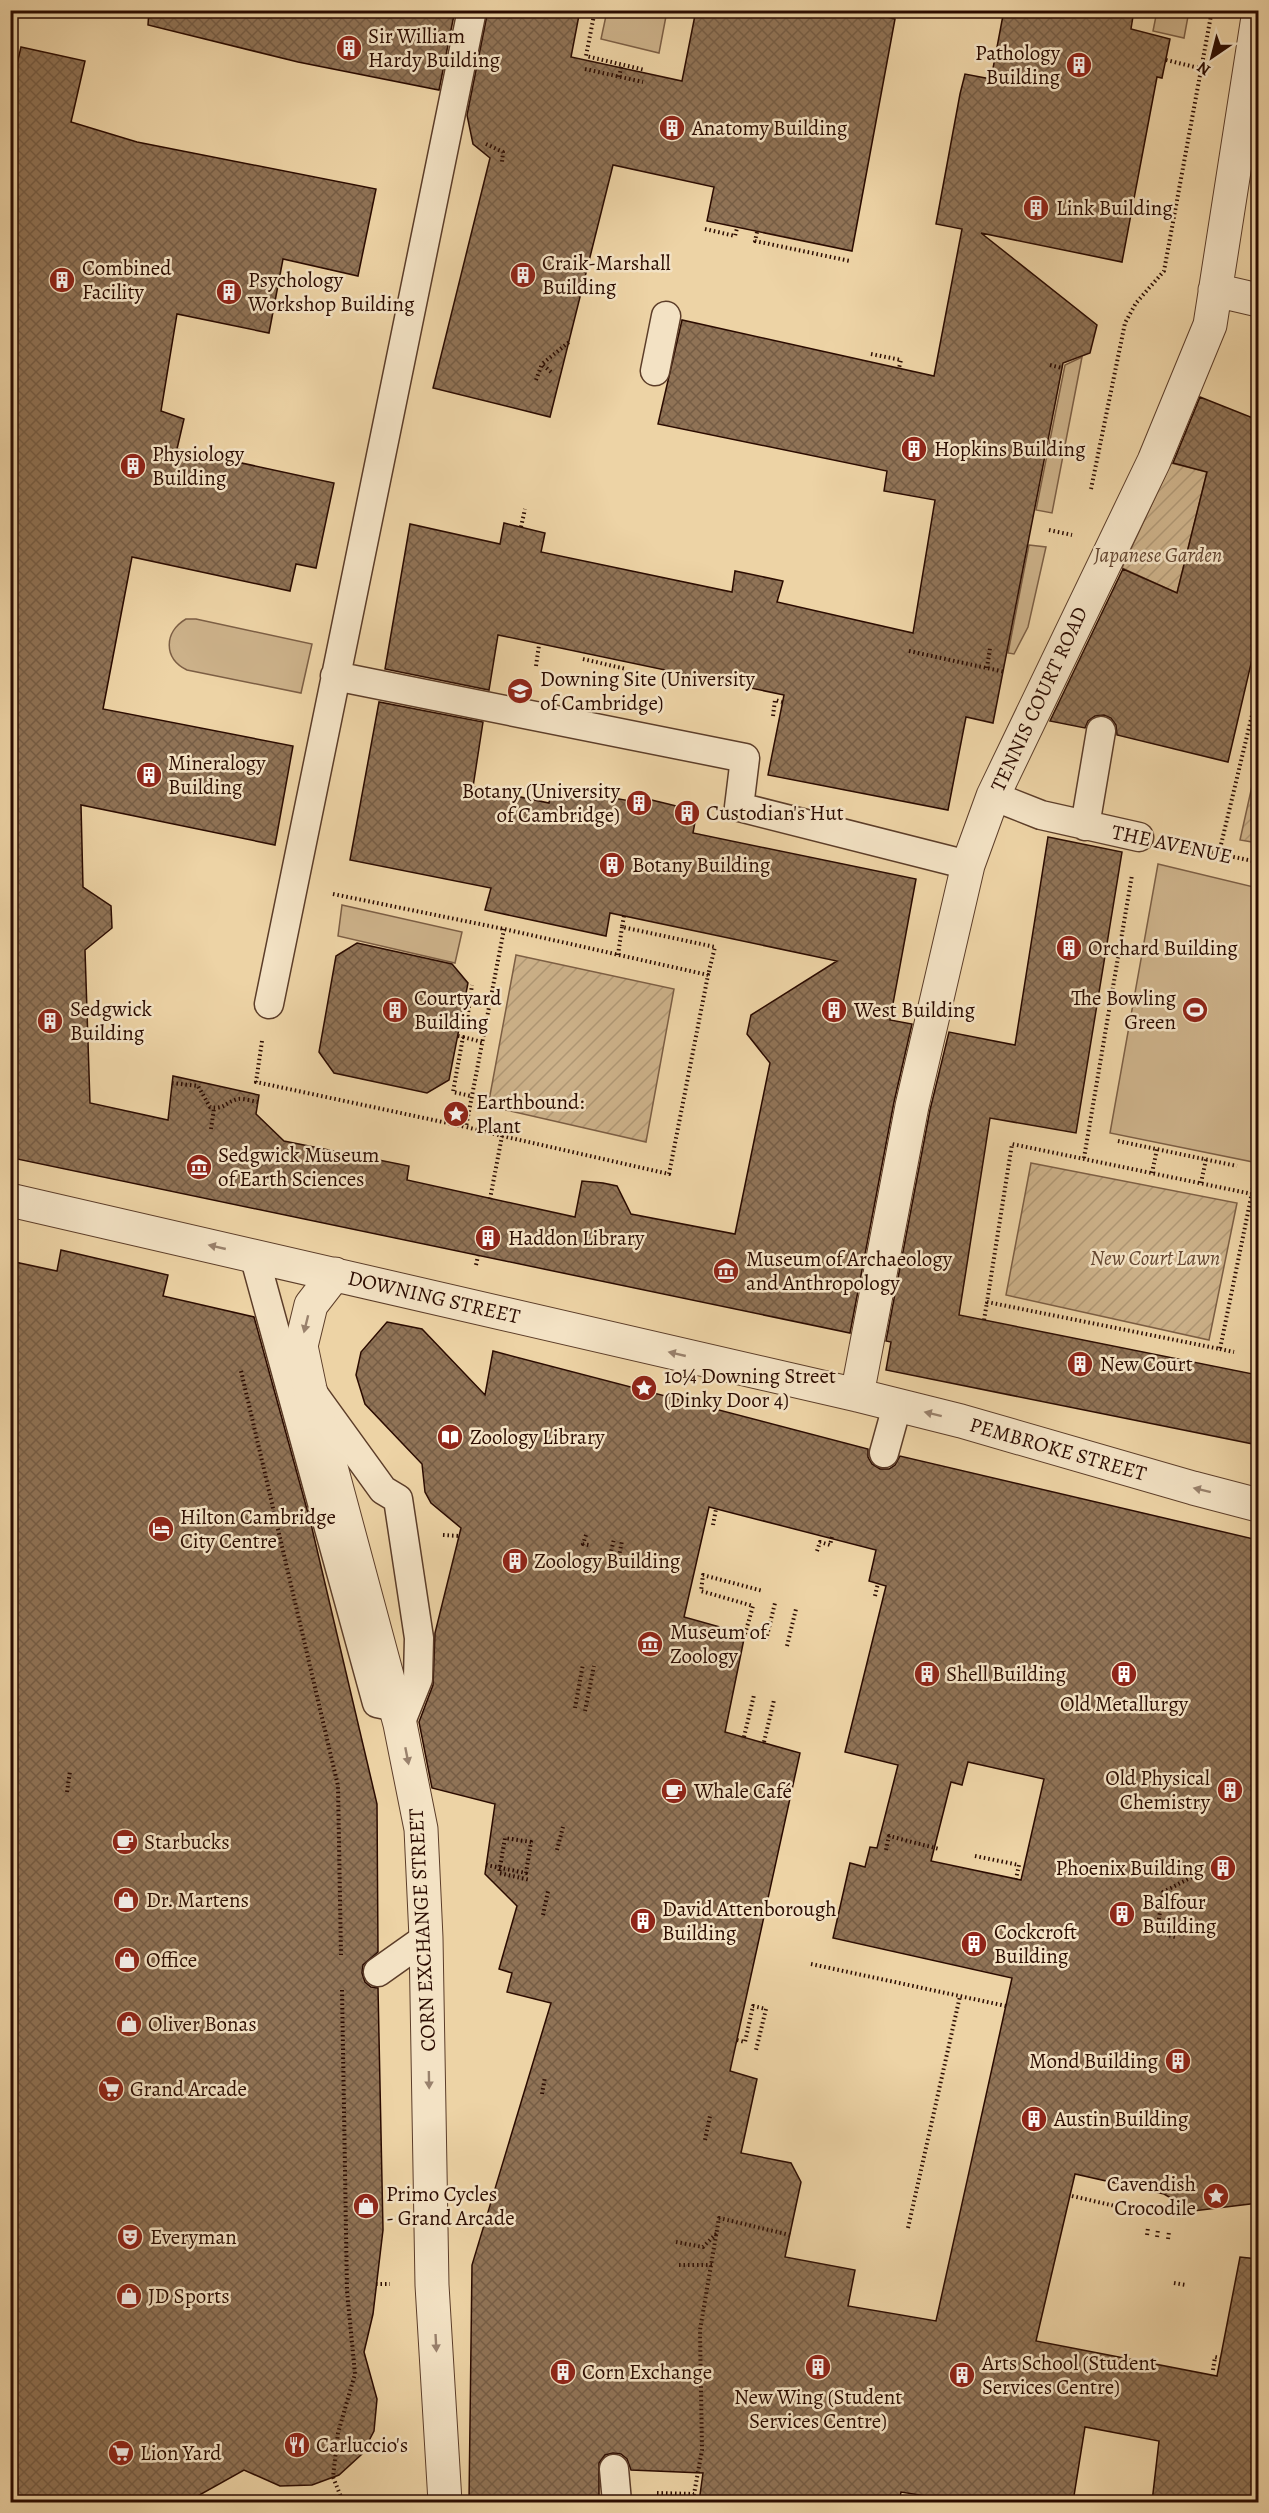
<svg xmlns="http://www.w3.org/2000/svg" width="1269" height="2513" font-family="Alegreya,serif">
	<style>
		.grass { fill: #ccb189; stroke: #7c5e44; stroke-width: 1.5 }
		.garden { fill: url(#garden-furrows); stroke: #7c5e44; stroke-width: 1.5 }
		.building { fill: url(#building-cross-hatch); stroke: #2b0b00; stroke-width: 1.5; fill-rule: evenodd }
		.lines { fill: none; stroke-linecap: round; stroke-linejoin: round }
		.lane-casing { stroke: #5c3d29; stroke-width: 31 }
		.street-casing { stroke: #5c3d29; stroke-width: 35 }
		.path { stroke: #2b0b00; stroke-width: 4; stroke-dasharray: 1.5 3; stroke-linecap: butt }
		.lane { stroke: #f3e2c4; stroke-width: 28 }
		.street { stroke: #f3e2c4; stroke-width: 33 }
		.oneway { fill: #99816c }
		.labels { text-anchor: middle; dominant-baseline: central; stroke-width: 5; stroke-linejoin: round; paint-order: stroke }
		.poi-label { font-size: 21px; fill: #2b0b00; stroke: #f3e2c4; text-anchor: start }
		.park-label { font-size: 21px; font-style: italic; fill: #634530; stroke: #f3e2c4 }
		.street-label { font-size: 21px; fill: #2b0b00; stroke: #f3e2c4 }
	</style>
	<defs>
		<pattern id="garden-furrows" width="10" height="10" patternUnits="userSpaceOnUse" patternTransform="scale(1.5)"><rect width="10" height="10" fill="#ccb189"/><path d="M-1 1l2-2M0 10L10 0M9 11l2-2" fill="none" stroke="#af9774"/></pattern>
		<pattern id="building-cross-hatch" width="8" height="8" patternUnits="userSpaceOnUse" patternTransform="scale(1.5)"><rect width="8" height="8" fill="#907356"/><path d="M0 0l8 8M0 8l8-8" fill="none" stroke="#765d45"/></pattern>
	</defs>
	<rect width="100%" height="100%" fill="#edd3a5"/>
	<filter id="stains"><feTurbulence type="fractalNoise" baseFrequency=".00333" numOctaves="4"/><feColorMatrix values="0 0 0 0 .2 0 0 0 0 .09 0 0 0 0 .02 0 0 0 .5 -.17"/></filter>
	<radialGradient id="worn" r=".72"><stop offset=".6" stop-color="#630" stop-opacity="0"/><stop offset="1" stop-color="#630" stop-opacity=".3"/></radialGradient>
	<path class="grass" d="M607,11H667L659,53L601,39Z
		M1157,11H1189L1184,38L1153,31Z
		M1082,357L1052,513L1036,510L1065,365Z
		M1029,545L1046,547L1028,627L1014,654L1008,653Z
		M186,619H196L312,644L301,693L187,670C163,658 164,632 186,619Z
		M1158,864L1258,888V1163L1110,1133Z
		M342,905L462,932L455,963L338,936Z"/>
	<path class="garden" d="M1171,463L1207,472L1177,593L1122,568Z
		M1258,759V843L1240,840Z
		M516,955L674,989L646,1142L488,1106Z
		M1031,1163L1237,1203L1209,1340L1006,1295Z"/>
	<path class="building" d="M149,10H455L439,90L298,62L148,25Z
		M488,10H580L571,57L682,81L696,10H859L895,19L852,251L707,221L714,187L613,165L550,417L433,388L490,158L473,144L467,115Z
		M1004,10H1134L1131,29L1170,39L1162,78L1157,77L1122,262L981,233L1097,325L1090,353L1063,363L993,723L966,717L948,810L768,775L784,695L498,635L489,690L385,669L410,524L500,544L504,523L545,533L541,552L732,592L735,571L783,581L777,602L913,633L935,500L884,491L887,471L658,424L682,320L934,376L962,229L936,224L960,94L965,74L991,79Z
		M21,47L85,61L71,122L137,142L376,189L358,276L283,259L269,333L177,314L161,411L184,419L177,449L334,483L316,568L296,564L290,591L132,557L103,709L293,746L275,845L81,805L83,887L111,906L112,928L85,950L90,1103L168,1120L173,1076L259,1095L256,1114L284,1141L409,1166L407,1180L575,1217L582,1181L603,1183L617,1186L631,1214L735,1234L770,1063L747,1034L751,1015L837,961L610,913L606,936L485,910L491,888L350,860L379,702L483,722L473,787L549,803L552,787L630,801L631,795L697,811L693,833L916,879L890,1020L912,1024L894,1102L850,1333L17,1159L10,935V94Z
		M1200,397L1258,420V634L1228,762L1117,735L1116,725L1111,718L1104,715L1095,716L1088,721L1085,728L1050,721L1123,569L1177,593L1207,472L1173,463Z
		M1048,837L1122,852L1076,1133L990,1118L959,1315L1258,1375V1445L886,1370L891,1342L886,1341L930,1110L949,1032L1015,1045Z
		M357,943L452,964L468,983L449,1080L427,1093L334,1073L319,1052L336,956Z
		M61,1250L168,1275L163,1296L254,1317L311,1524L377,1804L378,1952L363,1965L362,1973L365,1982L371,1987L378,1988L383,2230L373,2314L364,2352L377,2399L374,2431L362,2454L339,2475L312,2485L280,2486L244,2470L187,2502H10V1261L57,1271Z
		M387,1322L422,1329L485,1395L493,1351L868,1449V1457L872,1464L880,1469H889L895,1465L900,1456L1258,1540V2203L1193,2211L1164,2194L1075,2174L1036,2341L1217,2376L1240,2257L1258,2259V2457L1254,2456L1253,2502H1152L1159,2441L1085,2427L1073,2502H964L901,2492L899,2502H699L703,2473L631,2470L627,2459L621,2454L613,2453L605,2455L599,2463V2502H469L472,2265L551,2003L507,1992L512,1973L499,1969L517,1906L485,1874L495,1804L432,1788L419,1722L433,1685L435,1633L461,1528L431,1503L425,1492L422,1464L365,1404L356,1375L361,1352ZM709,1507L876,1550L869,1581L886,1586L845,1752L898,1765L877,1848L870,1847L865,1867L850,1863L833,1938L1012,1978L936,2321L848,2306L855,2270L785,2257L801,2182L791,2163L741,2153L757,2079L730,2071L800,1753L725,1732L745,1634L684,1617ZM968,1762L1044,1779L1021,1880L931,1861L951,1782L962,1785Z"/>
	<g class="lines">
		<g class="lane-casing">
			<path id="lane" d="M655,371L666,316
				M335,676L745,758L739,807L968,865
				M993,796L1041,815L1139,837
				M1085,826L1101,731
				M269,1004L472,10
				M254,1255L377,1703L396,1707
				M315,1396L383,1490L398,1499L419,1638L418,1679L400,1724
				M884,1453L897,1406
				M378,1972L426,1938
				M614,2469L617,2502"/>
		</g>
		<g class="street-casing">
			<path id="street" d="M1215,290L1258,300
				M10,1200L857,1395L961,1421L1193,1488L1258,1505
				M335,1274L311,1305L301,1346L310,1389L400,1724L421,1829L426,1938L432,2285L445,2502
				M857,1395L912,1106L968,865L993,796L1154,461L1210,325L1258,17"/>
		</g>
		<path class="path" d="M595,10L586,56L645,70
			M1166,60L1203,69
			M585,69L643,82
			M619,77L622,64
			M486,144L503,152L502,162
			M705,229L735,236L737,228
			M757,232L755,241L850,261
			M274,305L288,309
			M871,354L901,360L899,368
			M1050,365L1062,368
			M551,372L542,364L569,342
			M536,380L542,364
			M1091,489L1125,323L1136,303L1164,271L1212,10
			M521,527L525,509
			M1049,530L1072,535
			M909,651L1005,672
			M583,659L626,669
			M536,666L539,645
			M987,668L990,648
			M773,716L775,700L782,702
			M1176,845L1258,862
			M1219,853L1258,690
			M333,894L504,929L708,975L669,1174L502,1136
			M624,916L622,927L715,947L708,975
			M618,955L622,927
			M467,1021L472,985
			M458,1036L463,1037L453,1092L471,1096
			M463,1037L482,1042
			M262,1041L256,1082L466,1127
			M172,1083L198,1086L210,1107C225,1110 225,1102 238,1099C243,1098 252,1101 258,1102
			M211,1129L214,1108
			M1118,1141L1237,1166
			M1084,1158L1132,875
			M1152,1173L1157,1149
			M1201,1183L1206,1159
			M1252,1194L1012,1144L987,1302L1220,1349L1255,1178H1258
			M490,1199L502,1136L466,1127L504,929
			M476,1265L478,1256
			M984,1320L987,1302
			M1220,1349L1234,1352
			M241,1371L338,1786L341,1955
			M713,1525L716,1509
			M443,1535L459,1536
			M586,1535L583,1544L589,1545
			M817,1551L820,1542L830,1545L832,1537
			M608,1564L614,1539
			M617,1566L622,1541
			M875,1596L878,1583
			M745,1634L753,1606L701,1591L703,1575L763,1591
			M766,1640L775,1603
			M787,1646L796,1609
			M575,1708L583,1664
			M585,1711L594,1666
			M744,1737L754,1695
			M764,1742L774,1700
			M67,1792L70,1771
			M557,1850L563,1827
			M886,1850L889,1836L939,1849
			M975,1856L1019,1865L1016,1879
			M486,1865L526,1873L531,1842L505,1838L499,1873L530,1880
			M543,1915L548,1891
			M1175,1937L1157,1932L1163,1892L1196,1875
			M811,1964L1006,2006
			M342,1990L347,2291L355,2374L338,2433L333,2477L343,2502
			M737,2040L745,2042L753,2006L766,2009L756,2050
			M542,2094L545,2077
			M705,2140L710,2116
			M1072,2196L1115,2206
			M1133,2211L1143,2212
			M908,2228L960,1996
			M1147,2235L1148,2228
			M1157,2237L1158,2230
			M1168,2239L1169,2232
			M676,2242L703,2247L717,2233
			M679,2265H712
			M1174,2283L1186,2285
			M376,2284H390
			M1213,2370L1215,2357L1220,2358
			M657,2493L694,2494L702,2450L700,2330L719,2218L790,2235
			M933,2502V2497"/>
		<use href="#lane" class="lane"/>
		<use href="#street" class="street"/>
	</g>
	<defs><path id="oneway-solid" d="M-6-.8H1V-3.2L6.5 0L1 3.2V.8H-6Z" transform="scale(1.5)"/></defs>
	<g class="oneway">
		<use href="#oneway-solid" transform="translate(217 1247) rotate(-167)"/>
		<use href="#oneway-solid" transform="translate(306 1324) rotate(104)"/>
		<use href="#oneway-solid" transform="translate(677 1354) rotate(-167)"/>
		<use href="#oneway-solid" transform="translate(933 1414) rotate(-166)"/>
		<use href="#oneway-solid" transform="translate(1202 1490) rotate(-166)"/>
		<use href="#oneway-solid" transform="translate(407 1756) rotate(79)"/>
		<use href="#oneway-solid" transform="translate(429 2080) rotate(89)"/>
		<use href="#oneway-solid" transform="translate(436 2343) rotate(87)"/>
	</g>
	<defs>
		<g id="building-disc" transform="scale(1.35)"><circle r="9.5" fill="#8f2418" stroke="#f3e2c4"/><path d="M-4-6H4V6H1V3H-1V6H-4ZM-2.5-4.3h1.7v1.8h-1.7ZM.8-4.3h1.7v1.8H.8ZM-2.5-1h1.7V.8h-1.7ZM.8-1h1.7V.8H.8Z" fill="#fff"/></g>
		<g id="university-disc" transform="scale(1.35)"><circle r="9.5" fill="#8f2418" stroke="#f3e2c4"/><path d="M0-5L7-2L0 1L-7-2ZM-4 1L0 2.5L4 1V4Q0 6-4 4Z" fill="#fff"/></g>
		<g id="stadium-disc" transform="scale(1.35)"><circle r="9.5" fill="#8f2418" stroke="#f3e2c4"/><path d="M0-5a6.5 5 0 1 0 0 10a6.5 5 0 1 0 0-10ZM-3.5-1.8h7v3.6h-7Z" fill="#fff"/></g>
		<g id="sight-disc" transform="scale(1.35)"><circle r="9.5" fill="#8f2418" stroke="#f3e2c4"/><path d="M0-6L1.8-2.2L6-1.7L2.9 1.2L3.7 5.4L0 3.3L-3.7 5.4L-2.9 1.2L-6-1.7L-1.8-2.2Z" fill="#fff"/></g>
		<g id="museum-disc" transform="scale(1.35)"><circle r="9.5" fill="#8f2418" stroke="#f3e2c4"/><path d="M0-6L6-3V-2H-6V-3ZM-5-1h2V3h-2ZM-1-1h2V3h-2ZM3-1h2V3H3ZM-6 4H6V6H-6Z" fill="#fff"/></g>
		<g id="library-disc" transform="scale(1.35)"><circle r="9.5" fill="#8f2418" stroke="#f3e2c4"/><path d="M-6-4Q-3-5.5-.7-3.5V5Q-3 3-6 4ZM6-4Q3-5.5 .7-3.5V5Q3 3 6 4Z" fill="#fff"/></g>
		<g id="hotel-disc" transform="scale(1.35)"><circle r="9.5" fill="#8f2418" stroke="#f3e2c4"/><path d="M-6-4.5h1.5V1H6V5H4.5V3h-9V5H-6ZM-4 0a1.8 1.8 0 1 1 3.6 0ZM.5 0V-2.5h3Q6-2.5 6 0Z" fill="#fff"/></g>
		<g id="cafe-disc" transform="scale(1.35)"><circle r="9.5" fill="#8f2418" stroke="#f3e2c4"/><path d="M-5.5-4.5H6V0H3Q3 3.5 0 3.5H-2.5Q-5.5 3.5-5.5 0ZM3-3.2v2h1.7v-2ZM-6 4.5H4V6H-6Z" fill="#fff"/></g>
		<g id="shop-disc" transform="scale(1.35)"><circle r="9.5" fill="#8f2418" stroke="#f3e2c4"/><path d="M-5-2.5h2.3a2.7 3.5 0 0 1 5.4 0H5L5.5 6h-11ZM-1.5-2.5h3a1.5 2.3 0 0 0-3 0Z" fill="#fff"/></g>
		<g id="supermarket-disc" transform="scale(1.35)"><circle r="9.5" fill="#8f2418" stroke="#f3e2c4"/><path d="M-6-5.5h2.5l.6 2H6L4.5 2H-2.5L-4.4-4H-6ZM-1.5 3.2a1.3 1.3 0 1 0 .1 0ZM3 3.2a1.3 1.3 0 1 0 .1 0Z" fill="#fff"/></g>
		<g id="theatre-disc" transform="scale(1.35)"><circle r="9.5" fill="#8f2418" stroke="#f3e2c4"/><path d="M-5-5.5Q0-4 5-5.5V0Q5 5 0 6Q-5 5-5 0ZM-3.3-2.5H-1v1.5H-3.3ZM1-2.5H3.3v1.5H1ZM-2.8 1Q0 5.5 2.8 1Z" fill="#fff"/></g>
		<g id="restaurant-disc" transform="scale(1.35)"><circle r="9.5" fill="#8f2418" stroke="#f3e2c4"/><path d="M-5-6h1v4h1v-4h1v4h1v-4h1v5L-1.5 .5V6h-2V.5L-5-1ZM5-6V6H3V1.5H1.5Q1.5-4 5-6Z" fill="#fff"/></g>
	</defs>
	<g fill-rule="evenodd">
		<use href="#building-disc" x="349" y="48"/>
		<use href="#building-disc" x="1079" y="65"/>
		<use href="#building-disc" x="672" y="128"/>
		<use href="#building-disc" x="1036" y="208"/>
		<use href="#building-disc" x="523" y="275"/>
		<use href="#building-disc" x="62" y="280"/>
		<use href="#building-disc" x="229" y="292"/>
		<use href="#building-disc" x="914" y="449"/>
		<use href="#building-disc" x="133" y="466"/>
		<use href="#university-disc" x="520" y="691"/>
		<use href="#building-disc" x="149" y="775"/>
		<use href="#building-disc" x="639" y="803"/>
		<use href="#building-disc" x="687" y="813"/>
		<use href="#building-disc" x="612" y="865"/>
		<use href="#building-disc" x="1069" y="948"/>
		<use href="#building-disc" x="395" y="1010"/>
		<use href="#building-disc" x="834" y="1010"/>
		<use href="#stadium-disc" x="1195" y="1010"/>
		<use href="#building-disc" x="50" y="1021"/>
		<use href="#sight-disc" x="456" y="1114"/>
		<use href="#museum-disc" x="199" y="1167"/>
		<use href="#building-disc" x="488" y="1238"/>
		<use href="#museum-disc" x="726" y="1271"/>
		<use href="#building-disc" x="1080" y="1364"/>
		<use href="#sight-disc" x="644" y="1388"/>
		<use href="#library-disc" x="450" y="1437"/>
		<use href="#hotel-disc" x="161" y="1529"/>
		<use href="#building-disc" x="515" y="1561"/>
		<use href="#museum-disc" x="650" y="1644"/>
		<use href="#building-disc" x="927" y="1674"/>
		<use href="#building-disc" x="1124" y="1674"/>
		<use href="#building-disc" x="1230" y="1790"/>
		<use href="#cafe-disc" x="674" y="1791"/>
		<use href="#cafe-disc" x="125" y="1842"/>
		<use href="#building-disc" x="1223" y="1868"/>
		<use href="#shop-disc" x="126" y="1900"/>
		<use href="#building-disc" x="1122" y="1914"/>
		<use href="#building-disc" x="643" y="1921"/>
		<use href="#building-disc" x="974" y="1944"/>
		<use href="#shop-disc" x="127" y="1960"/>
		<use href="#shop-disc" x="129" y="2024"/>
		<use href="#building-disc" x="1178" y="2061"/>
		<use href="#supermarket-disc" x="111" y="2089"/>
		<use href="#building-disc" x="1034" y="2119"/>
		<use href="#sight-disc" x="1216" y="2196"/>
		<use href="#shop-disc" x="366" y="2206"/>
		<use href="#theatre-disc" x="130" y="2237"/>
		<use href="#shop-disc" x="129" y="2296"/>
		<use href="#building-disc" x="818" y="2367"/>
		<use href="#building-disc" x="563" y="2372"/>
		<use href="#building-disc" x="962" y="2375"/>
		<use href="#restaurant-disc" x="297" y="2445"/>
		<use href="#supermarket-disc" x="121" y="2453"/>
	</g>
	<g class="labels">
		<g class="poi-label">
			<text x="368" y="36">Sir William<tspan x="368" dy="24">Hardy Building</tspan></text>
			<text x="1060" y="53" text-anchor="end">Pathology<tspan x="1060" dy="24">Building</tspan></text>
			<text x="692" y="128">Anatomy Building</text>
			<text x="1056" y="208">Link Building</text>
			<text x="542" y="263">Craik-Marshall<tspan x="542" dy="24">Building</tspan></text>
			<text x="82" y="268">Combined<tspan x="82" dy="24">Facility</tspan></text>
			<text x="248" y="280">Psychology<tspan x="248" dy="24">Workshop Building</tspan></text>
			<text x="934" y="449">Hopkins Building</text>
			<text x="152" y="454">Physiology<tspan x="152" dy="24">Building</tspan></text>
			<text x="540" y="679">Downing Site (University<tspan x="540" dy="24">of Cambridge)</tspan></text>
			<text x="168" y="763">Mineralogy<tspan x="168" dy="24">Building</tspan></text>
			<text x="620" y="791" text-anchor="end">Botany (University<tspan x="620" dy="24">of Cambridge)</tspan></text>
			<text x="706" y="813">Custodian's Hut</text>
			<text x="632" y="865">Botany Building</text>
			<text x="1088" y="948">Orchard Building</text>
			<text x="414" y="998">Courtyard<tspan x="414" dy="24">Building</tspan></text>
			<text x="1176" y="998" text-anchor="end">The Bowling<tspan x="1176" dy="24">Green</tspan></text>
			<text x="70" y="1009">Sedgwick<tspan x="70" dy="24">Building</tspan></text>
			<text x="854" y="1010">West Building</text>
			<text x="476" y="1102">Earthbound:<tspan x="476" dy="24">Plant</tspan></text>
			<text x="218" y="1155">Sedgwick Museum<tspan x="218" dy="24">of Earth Sciences</tspan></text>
			<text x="508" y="1238">Haddon Library</text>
			<text x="746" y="1259">Museum of Archaeology<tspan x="746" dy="24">and Anthropology</tspan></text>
			<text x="1100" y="1364">New Court</text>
			<text x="664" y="1376">10¼ Downing Street<tspan x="664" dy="24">(Dinky Door 4)</tspan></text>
			<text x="470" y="1437">Zoology Library</text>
			<text x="180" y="1517">Hilton Cambridge<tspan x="180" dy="24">City Centre</tspan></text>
			<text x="534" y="1561">Zoology Building</text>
			<text x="670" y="1632">Museum of<tspan x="670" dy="24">Zoology</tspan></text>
			<text x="946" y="1674">Shell Building</text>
			<text x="1124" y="1704" text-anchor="middle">Old Metallurgy</text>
			<text x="1210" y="1778" text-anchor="end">Old Physical<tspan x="1210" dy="24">Chemistry</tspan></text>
			<text x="694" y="1791">Whale Café</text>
			<text x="144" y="1842">Starbucks</text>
			<text x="1204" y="1868" text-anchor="end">Phoenix Building</text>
			<text x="146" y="1900">Dr. Martens</text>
			<text x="1142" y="1902">Balfour<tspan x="1142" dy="24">Building</tspan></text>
			<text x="662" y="1909">David Attenborough<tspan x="662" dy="24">Building</tspan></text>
			<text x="994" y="1932">Cockcroft<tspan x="994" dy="24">Building</tspan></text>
			<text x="146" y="1960">Office</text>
			<text x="148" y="2024">Oliver Bonas</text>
			<text x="1158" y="2061" text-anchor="end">Mond Building</text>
			<text x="130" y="2089">Grand Arcade</text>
			<text x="1054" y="2119">Austin Building</text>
			<text x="1196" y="2184" text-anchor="end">Cavendish<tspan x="1196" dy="24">Crocodile</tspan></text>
			<text x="386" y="2194">Primo Cycles<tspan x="386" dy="24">- Grand Arcade</tspan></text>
			<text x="150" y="2237">Everyman</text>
			<text x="148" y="2296">JD Sports</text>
			<text x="982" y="2363">Arts School (Student<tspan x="982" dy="24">Services Centre)</tspan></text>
			<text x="582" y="2372">Corn Exchange</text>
			<text x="818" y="2397" text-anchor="middle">New Wing (Student<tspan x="818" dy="24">Services Centre)</tspan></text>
			<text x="316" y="2445">Carluccio's</text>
			<text x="140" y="2453">Lion Yard</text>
		</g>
		<g class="park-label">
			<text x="1158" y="555">Japanese Garden</text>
			<text x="1155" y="1258">New Court Lawn</text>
		</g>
		<g class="street-label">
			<text transform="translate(1039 699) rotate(-65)">TENNIS COURT ROAD</text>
			<text transform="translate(1172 844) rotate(12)">THE AVENUE</text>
			<text transform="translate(434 1297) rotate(13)">DOWNING STREET</text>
			<text transform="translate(1058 1449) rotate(16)">PEMBROKE STREET</text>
			<text transform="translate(422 1930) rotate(-93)">CORN EXCHANGE STREET</text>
		</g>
	</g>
	<rect width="1269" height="2513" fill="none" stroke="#edd3a5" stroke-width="36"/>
	<rect x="12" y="12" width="1245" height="2489" fill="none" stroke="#2b0b00" stroke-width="3"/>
	<rect x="18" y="18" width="1233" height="2477" fill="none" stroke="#2b0b00" stroke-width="1.5"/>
	<g transform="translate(1212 57) rotate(215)" stroke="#f3e2c4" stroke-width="4.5" paint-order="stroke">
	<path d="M0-4.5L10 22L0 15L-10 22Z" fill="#2b0b00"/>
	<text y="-9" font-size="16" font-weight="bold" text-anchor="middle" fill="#2b0b00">N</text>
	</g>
	<rect width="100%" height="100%" filter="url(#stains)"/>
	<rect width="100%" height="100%" fill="url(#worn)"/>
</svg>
